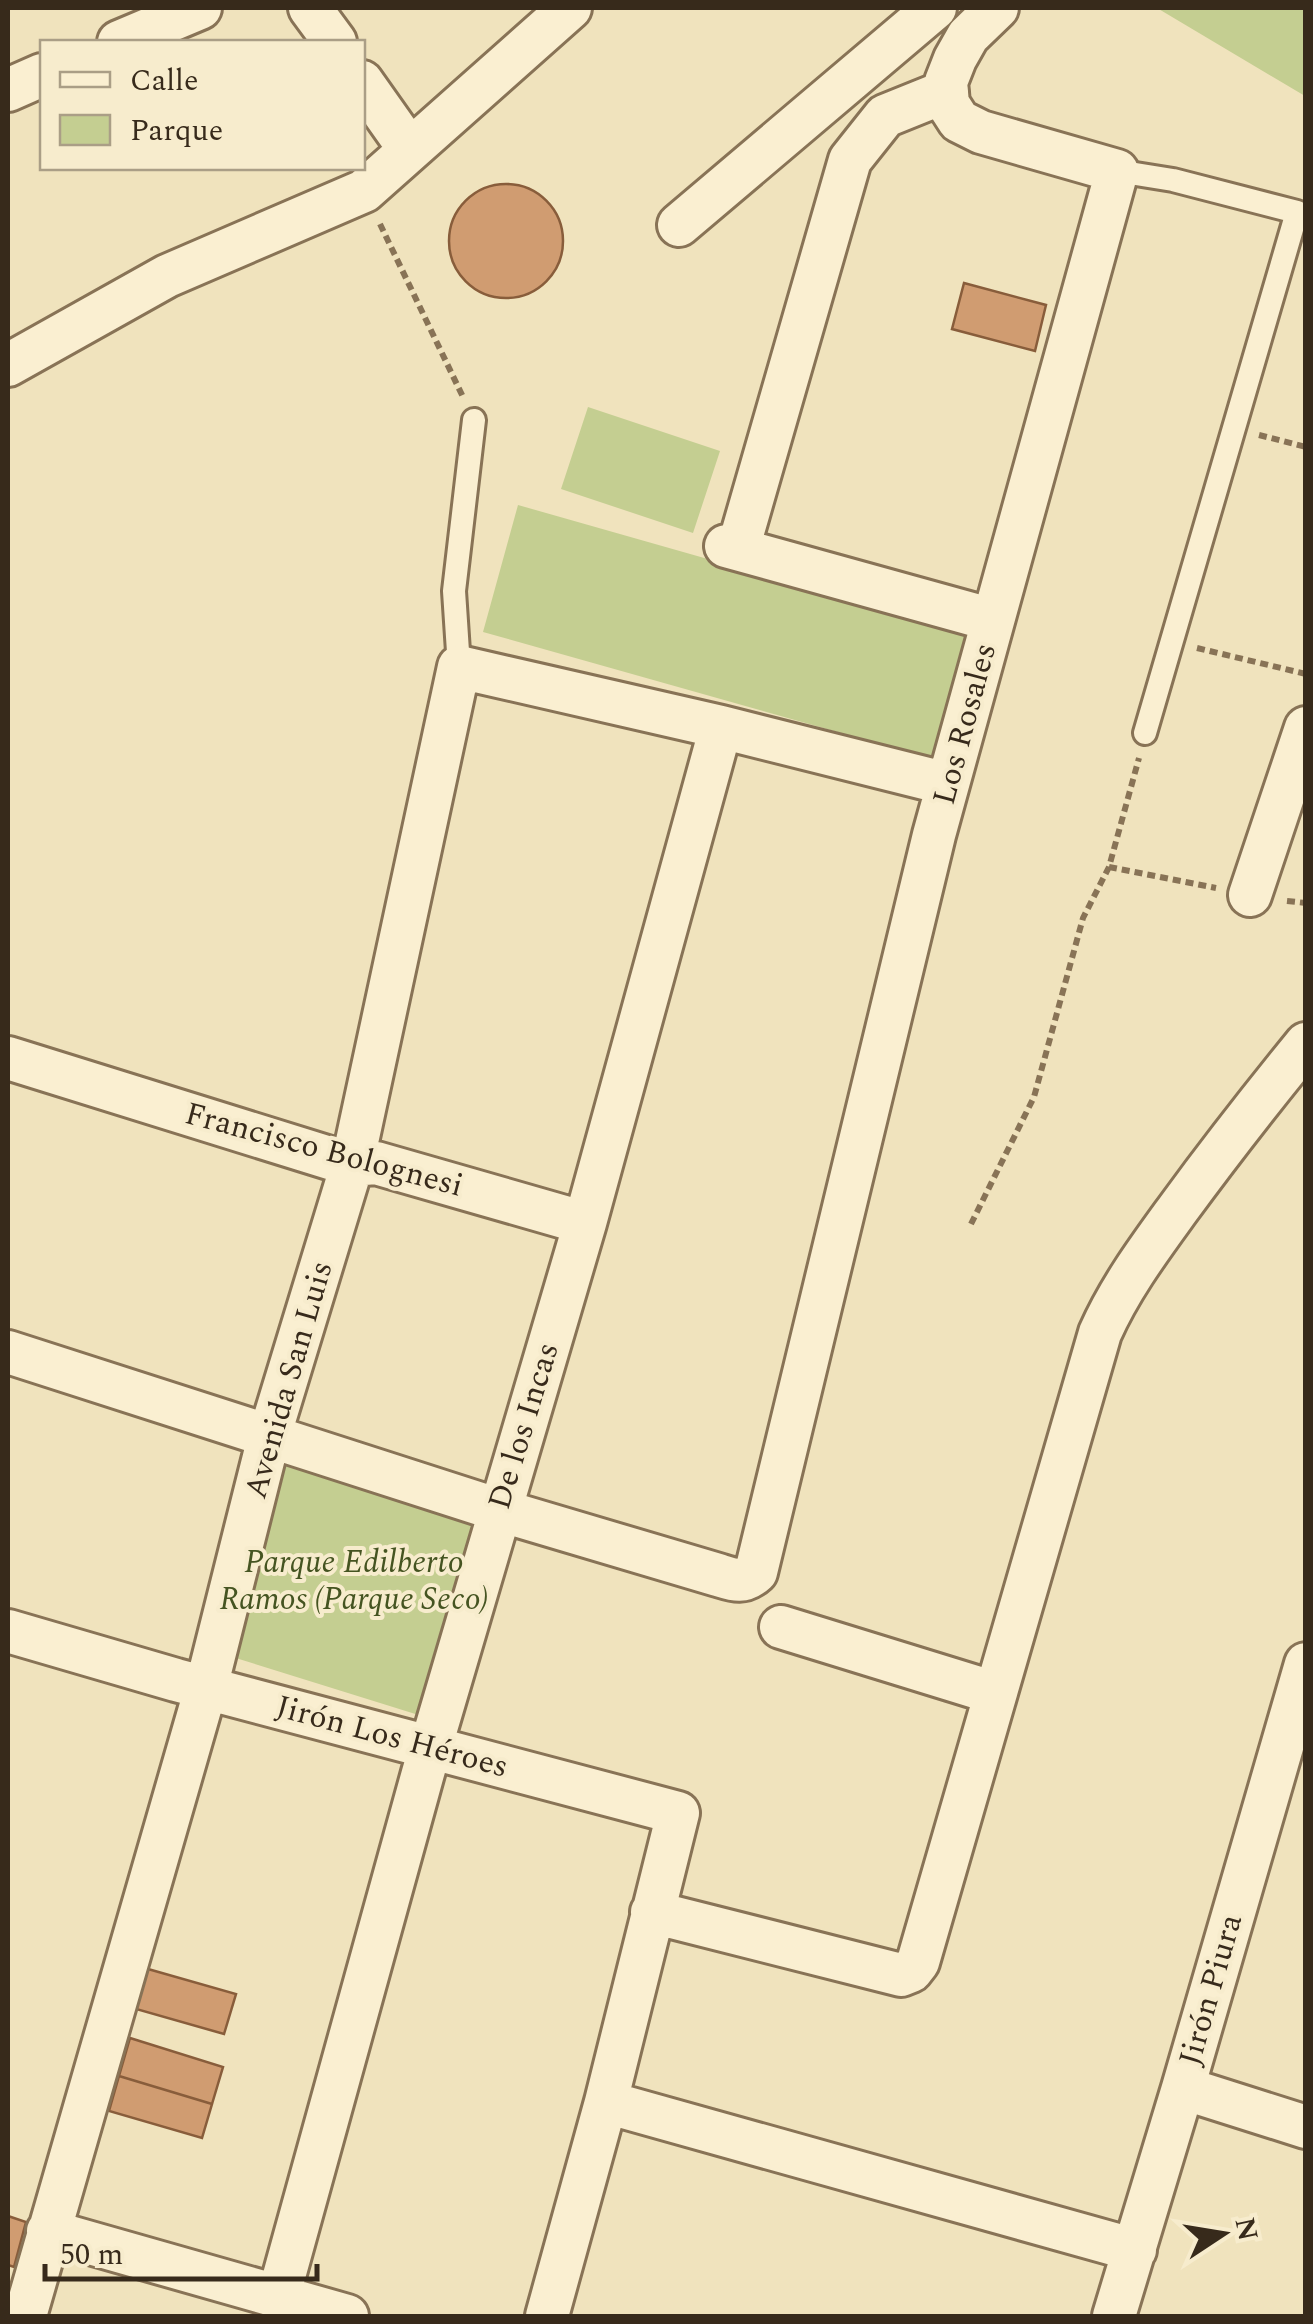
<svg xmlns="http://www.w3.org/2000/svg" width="1313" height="2324" font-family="Spectral,serif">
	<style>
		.green { fill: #c4ce91 }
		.building { fill: #d09c71; stroke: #885d3b; stroke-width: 2.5 }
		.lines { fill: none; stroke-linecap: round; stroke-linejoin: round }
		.lane-casing { stroke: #887356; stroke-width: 28 }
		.street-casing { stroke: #887356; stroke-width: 48 }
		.path { stroke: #887356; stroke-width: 6; stroke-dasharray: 8 5; stroke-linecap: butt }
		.lane { stroke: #faefd1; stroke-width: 22 }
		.street { stroke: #faefd1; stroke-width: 42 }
		.labels { text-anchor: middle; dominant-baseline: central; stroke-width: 8; stroke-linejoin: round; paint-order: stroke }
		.street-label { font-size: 32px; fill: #372a1b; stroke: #f7eccd }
		.park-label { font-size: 32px; font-style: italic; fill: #455421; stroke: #f7eccd }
	</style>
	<rect width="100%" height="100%" fill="#f0e3bd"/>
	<path class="green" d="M1157,8H1305V96Z
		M588,407L720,451L693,533L561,489Z
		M518,505L972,634L937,760L483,632Z
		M280,1448L486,1500L425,1717L226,1655Z"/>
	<path class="building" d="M449 241a57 57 0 1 1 114 0a57 57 0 1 1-114 0Z
		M964,283L1046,305L1035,351L952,329Z
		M148,1969L236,1994L224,2034L136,2009Z
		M130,2038L223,2067L212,2104L119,2076Z
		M119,2076L212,2104L202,2138L109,2111Z
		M8,2216L26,2222L14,2267L8,2265Z"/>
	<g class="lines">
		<g class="lane-casing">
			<path id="lane" d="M1117,171L1173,180L1297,212L1145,733
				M459,667L454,591L474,420"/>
		</g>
		<g class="street-casing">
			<path id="street" d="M310,8L335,42
				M119,42L200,8
				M362,82L410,150
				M8,90L42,75
				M679,225L935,8
				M8,365L167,276L364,191L570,8
				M726,546L993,620
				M738,549L850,160L885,116L947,91
				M1250,895L1306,728
				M8,1058L352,1165L376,1163L585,1223
				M8,1352L499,1510L718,1575C734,1580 743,1584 756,1572L934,835L1117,171L981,132L959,121L948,104L946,82L955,59L968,36L997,8
				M781,1627L995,1693
				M8,1631L176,1680L678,1813L606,2102L547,2316
				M652,1912L901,1975L911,1971L918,1962L1100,1333C1120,1288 1149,1249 1178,1209C1219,1153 1262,1098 1306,1044
				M1183,2088L1306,2127
				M606,2102L1135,2250
				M48,2231L347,2316
				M278,2298L423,1773L585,1223L721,727
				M25,2316L206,1688L269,1437L352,1165L459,667L721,727L948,784
				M1114,2316L1183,2088L1306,1664"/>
		</g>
		<path class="path" d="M380,224L463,397
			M1259,435L1306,447
			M1197,648L1306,674
			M1109,867L1216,888
			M1287,901L1306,903
			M971,1224L1034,1097L1083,918L1109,867L1139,758"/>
		<use href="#lane" class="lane"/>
		<use href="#street" class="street"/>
	</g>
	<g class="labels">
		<g class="street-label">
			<text transform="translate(965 724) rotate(-75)">Los Rosales</text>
			<text transform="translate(324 1150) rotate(15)">Francisco Bolognesi</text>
			<text transform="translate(289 1380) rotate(-74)">Avenida San Luis</text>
			<text transform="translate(524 1426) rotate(-73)">De los Incas</text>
			<text transform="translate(392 1737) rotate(15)">Jirón Los Héroes</text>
			<text transform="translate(1211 1990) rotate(-74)">Jirón Piura</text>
		</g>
		<g class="park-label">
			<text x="354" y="1562">Parque Edilberto<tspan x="354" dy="37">Ramos (Parque Seco)</tspan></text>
		</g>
	</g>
	<rect width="1313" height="2324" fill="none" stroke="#372a1b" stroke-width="20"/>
	<rect x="40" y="40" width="325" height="130" fill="#f7eccd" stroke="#aa9e86" stroke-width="2.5"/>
	<rect x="60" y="72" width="50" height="15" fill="#faefd1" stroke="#aa9e86" stroke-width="2.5"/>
	<text x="130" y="90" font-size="30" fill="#372a1b">Calle</text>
	<rect x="60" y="115" width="50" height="30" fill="#c4ce91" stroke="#aa9e86" stroke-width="2.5"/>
	<text x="130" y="140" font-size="30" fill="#372a1b">Parque</text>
	<g transform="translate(1223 2234) rotate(78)" stroke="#f7eccd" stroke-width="8" paint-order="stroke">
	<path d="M0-8L18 38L0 25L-18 38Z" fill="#372a1b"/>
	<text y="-15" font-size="28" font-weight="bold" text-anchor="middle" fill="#372a1b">N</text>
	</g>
	<path d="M45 2264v15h272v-15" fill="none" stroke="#372a1b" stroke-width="5"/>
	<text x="60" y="2264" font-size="30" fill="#372a1b" stroke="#f7eccd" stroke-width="8" paint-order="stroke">50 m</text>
</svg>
